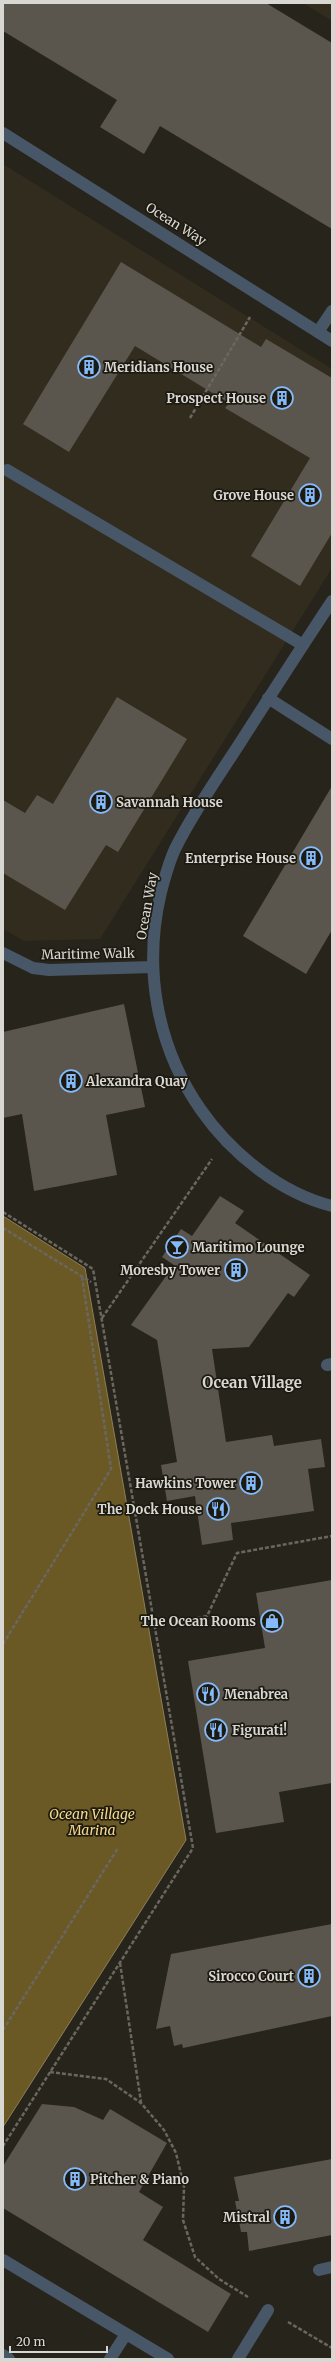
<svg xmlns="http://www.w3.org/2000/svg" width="335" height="2362" font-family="Merriweather,serif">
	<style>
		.built { fill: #322c1e }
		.water { fill: #6b5925; stroke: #8c7f59 }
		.building { fill: #5a564d }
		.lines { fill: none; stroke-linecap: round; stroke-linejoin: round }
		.path { stroke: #6a6760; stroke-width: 2.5; stroke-dasharray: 4 2; stroke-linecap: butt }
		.lane { stroke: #485768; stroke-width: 12 }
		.street { stroke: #485768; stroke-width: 12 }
		.labels { text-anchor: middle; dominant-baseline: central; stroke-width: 3.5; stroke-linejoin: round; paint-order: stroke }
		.street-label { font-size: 13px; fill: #d9d7d2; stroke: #1d1a12 }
		.poi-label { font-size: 13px; font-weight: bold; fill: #d9d7d2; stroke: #1d1a12; text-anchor: end }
		.water-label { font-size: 14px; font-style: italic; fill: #f6d888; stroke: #1d1a12 }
		.quarter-label { font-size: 15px; font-weight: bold; fill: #d9d7d2; stroke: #1d1a12 }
	</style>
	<rect width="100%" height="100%" fill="#27241b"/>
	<path class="built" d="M303,3H332V21Z
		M3,164L332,369V568L100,939L24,941L3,929Z"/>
	<path class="water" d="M3,1216L85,1268L186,1840L3,2127Z"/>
	<path class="building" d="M3,3H266L332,43V229L160,126L144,154L100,127L117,100L3,31Z
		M121,262L261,347L266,339L332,378V533L300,586L251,556L310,458L225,408L229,403L135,346L69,452L23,424Z
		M117,697L187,739L118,852L106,845L65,910L3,873V800L25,813L37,795L53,804Z
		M332,786V930L306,974L243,936Z
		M124,1004L145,1107L106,1115L117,1175L34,1191L22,1114L3,1118V1032Z
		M220,1196L244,1211L235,1223L310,1275L294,1297L288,1293L249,1347L212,1349L226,1442L272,1435L274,1446L321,1439L325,1467L308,1469L314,1511L231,1523L233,1540L202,1545L195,1496L167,1501L161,1465L177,1462L157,1340L131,1325L174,1265L162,1257L181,1229L192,1236Z
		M332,1580V1783L279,1792L284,1822L216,1833L188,1661L265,1648L256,1593Z
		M332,1924V2016L183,2048L182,2044L174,2046L170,2026L156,2029L171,1954Z
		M42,2104L74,2107L103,2120L110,2109L167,2143L139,2192L163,2207L143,2240L231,2294L208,2332L3,2208V2166Z
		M332,2159V2235L249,2251L247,2232H241L235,2201H239L234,2177Z"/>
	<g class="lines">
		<path class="path" d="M190,418L250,317
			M3,1212L93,1269L193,1848L3,2146
			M3,1228L91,1282
			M102,1318L212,1159
			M168,1624L207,1616L237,1553L332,1536
			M3,1644L111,1469L82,1277
			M120,1963L141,2102
			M3,2030L118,1848
			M50,2072L106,2079L141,2103L164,2130L176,2153L184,2187L183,2220L195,2257L219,2279L248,2297
			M288,2322L332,2348"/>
		<path class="lane" d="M318,332L332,311
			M7,470L303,645
			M327,1365L332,1364
			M3,2260L168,2359
			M319,2270L332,2267
			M3,2355L9,2359
			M110,2359L126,2334
			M238,2359L268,2310"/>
		<path class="street" d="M3,133L332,341
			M332,601C301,648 270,696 240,743C218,777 194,811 176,847C169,861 165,877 161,892C143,967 156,1046 201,1110C231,1153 280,1193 332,1206
			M268,698L332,739
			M3,953L33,968L49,970L153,967"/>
	</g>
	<defs>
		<g id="building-ring" transform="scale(1.15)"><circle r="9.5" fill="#1d1a12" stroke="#85bbfb" stroke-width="1.5"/><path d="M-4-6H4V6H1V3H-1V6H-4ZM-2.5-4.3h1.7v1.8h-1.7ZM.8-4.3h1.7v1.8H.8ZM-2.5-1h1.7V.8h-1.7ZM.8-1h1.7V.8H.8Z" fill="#85bbfb"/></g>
		<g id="bar-ring" transform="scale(1.15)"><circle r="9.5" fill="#1d1a12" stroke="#85bbfb" stroke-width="1.5"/><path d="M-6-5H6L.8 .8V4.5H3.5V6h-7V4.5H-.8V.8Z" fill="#85bbfb"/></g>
		<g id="restaurant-ring" transform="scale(1.15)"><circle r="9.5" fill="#1d1a12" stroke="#85bbfb" stroke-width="1.5"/><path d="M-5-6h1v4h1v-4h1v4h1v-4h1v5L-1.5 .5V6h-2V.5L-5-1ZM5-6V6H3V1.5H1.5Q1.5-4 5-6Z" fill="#85bbfb"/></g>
		<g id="shop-ring" transform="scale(1.15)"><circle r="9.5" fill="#1d1a12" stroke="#85bbfb" stroke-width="1.5"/><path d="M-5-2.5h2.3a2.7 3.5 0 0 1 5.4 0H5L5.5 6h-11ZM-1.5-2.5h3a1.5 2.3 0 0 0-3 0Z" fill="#85bbfb"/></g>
	</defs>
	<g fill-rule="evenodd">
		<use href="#building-ring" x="89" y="367"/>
		<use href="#building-ring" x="282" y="398"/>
		<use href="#building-ring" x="310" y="495"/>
		<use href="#building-ring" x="101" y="802"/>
		<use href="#building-ring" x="311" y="858"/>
		<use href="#building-ring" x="71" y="1081"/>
		<use href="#bar-ring" x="177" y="1247"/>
		<use href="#building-ring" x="236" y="1270"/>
		<use href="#building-ring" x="251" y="1483"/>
		<use href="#restaurant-ring" x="218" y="1509"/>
		<use href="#shop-ring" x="272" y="1621"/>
		<use href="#restaurant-ring" x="208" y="1694"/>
		<use href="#restaurant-ring" x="216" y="1730"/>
		<use href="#building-ring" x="309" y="1976"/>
		<use href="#building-ring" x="75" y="2179"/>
		<use href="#building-ring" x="285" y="2217"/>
	</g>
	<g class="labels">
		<g class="street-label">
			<text transform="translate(176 224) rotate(32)">Ocean Way</text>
			<text transform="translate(147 906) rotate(-80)">Ocean Way</text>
			<text transform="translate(88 954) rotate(-1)">Maritime Walk</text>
		</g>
		<g class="poi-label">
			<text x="104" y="367" text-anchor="start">Meridians House</text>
			<text x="266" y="398">Prospect House</text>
			<text x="294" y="495">Grove House</text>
			<text x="116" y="802" text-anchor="start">Savannah House</text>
			<text x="296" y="858">Enterprise House</text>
			<text x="86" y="1081" text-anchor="start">Alexandra Quay</text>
			<text x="192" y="1247" text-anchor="start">Maritimo Lounge</text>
			<text x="220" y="1270">Moresby Tower</text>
			<text x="236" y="1483">Hawkins Tower</text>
			<text x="202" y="1509">The Dock House</text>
			<text x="256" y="1621">The Ocean Rooms</text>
			<text x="224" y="1694" text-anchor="start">Menabrea</text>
			<text x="232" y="1730" text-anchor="start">Figurati!</text>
			<text x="294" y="1976">Sirocco Court</text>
			<text x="90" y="2179" text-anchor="start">Pitcher &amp; Piano</text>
			<text x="270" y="2217">Mistral</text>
		</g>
		<g class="water-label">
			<text x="92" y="1814">Ocean Village<tspan x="92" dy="16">Marina</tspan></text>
		</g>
		<g class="quarter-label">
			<text x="252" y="1382">Ocean Village</text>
		</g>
	</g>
	<rect width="335" height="2362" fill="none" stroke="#d9d7d2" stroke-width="8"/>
	<path d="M10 2346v6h97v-6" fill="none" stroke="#d9d7d2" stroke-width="2"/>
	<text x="16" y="2346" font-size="12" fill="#d9d7d2" stroke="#1d1a12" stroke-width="3" paint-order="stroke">20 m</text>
</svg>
